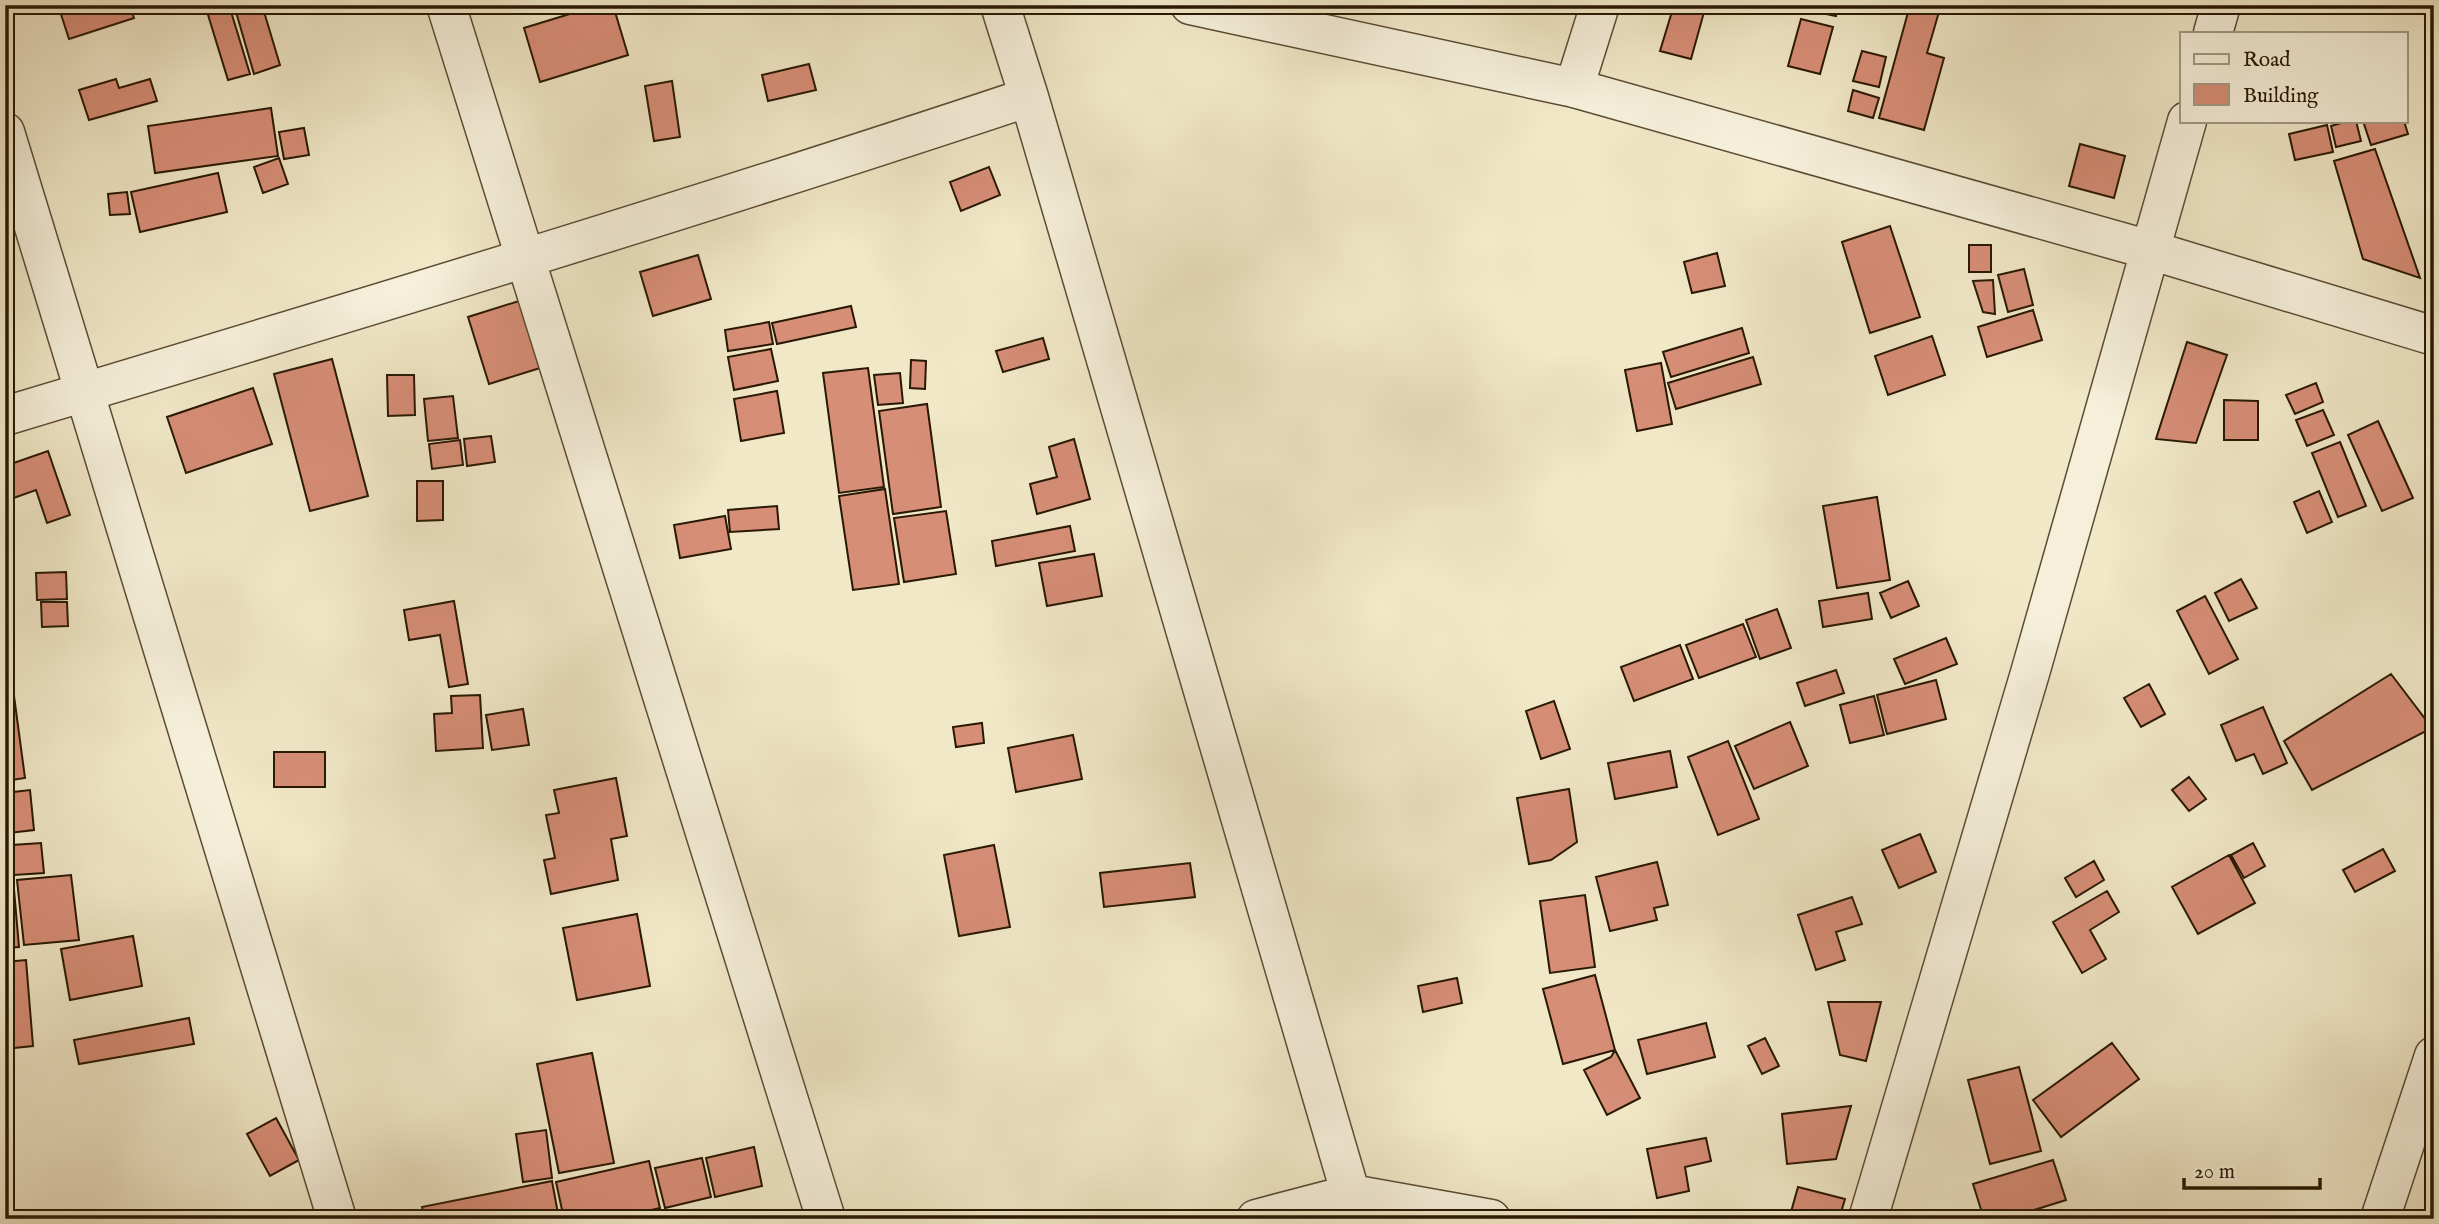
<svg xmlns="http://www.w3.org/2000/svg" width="2439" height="1224" font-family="'IM FELL English',serif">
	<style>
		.building { fill: #d78e77; stroke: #291803; stroke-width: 2 }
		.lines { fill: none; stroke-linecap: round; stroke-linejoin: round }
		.minor-casing { stroke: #5b4c34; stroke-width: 41 }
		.minor { stroke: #f6f0db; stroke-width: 38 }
	</style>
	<rect width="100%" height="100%" fill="#f1e8c8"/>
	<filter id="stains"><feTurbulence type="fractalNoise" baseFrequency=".00286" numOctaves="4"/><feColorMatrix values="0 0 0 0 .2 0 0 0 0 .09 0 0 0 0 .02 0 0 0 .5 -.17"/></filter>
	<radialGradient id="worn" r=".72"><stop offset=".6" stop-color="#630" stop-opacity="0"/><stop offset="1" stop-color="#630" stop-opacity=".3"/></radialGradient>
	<path class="building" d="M58,5H130L134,18L69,39Z
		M205,5H229L250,74L228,80Z
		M234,5H262L280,65L254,74Z
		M599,5H613L628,55L540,82L524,28Z
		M809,5H868V7L809,10Z
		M1674,5H1706L1691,59L1660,51Z
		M1803,5H1838L1836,16L1802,9Z
		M1910,5H1941L1927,53L1944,58L1924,130L1879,118Z
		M1801,19L1833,27L1820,74L1788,66Z
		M1862,51L1886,57L1879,87L1853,81Z
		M809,64L816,90L768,101L762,75Z
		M116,79L119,88L150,79L157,101L89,120L79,90Z
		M672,81L680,137L654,141L645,86Z
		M1853,90L1879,98L1873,118L1848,111Z
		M271,108L278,156L155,173L148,126Z
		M2348,121H2356L2361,141L2336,147L2331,126Z
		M2363,121H2404L2408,134L2371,145Z
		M2327,125L2333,152L2295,160L2289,134Z
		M304,128L309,155L284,159L279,132Z
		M2080,144L2125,156L2114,198L2069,186Z
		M2375,149L2420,278L2363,259L2334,161Z
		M279,158L288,184L263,193L254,167Z
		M989,167L1000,195L961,211L950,182Z
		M218,173L227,212L140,232L131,192Z
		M127,192L130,214L110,215L108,194Z
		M1890,226L1920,317L1870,333L1842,242Z
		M1969,245H1991V272H1969Z
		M1717,253L1725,286L1692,293L1684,262Z
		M698,255L711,299L653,316L640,272Z
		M2024,269L2033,305L2008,312L1998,275Z
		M1993,280L1995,314L1983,312L1973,281Z
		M519,301L540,368L489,384L468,317Z
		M851,306L856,327L777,344L772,323Z
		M2033,310L2042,340L1987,357L1978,327Z
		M769,322L773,344L728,351L725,330Z
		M1742,328L1749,353L1671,377L1663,352Z
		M1932,336L1945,375L1888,395L1875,356Z
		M1043,338L1049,359L1003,372L996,351Z
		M2187,342L2227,355L2196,443L2156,439Z
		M771,349L778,381L734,390L728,357Z
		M1753,357L1761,384L1676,409L1668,383Z
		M332,359L368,496L310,511L274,374Z
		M911,360L926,361L925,389L910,388Z
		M1661,363L1672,424L1637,431L1625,370Z
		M868,368L884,487L839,493L823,373Z
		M900,373L903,403L878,405L874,375Z
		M387,375H414L415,415L388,416Z
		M2316,383L2323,402L2295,414L2286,395Z
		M253,388L272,444L186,473L167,417Z
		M777,391L784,433L741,441L734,399Z
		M453,396L458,438L428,441L424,399Z
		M2224,400L2258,401V440H2224Z
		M927,404L941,507L893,514L879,411Z
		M2323,410L2334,435L2307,446L2296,420Z
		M2378,421L2413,498L2382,511L2348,435Z
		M491,436L495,462L467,466L464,439Z
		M1074,439L1090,499L1037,514L1030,484L1057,477L1049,447Z
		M460,440L463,465L432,469L429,444Z
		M2340,442L2366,506L2338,517L2312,453Z
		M48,451L70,515L47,523L36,490L5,501V466Z
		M417,481H443V520L417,521Z
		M885,489L899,584L853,590L839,496Z
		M2319,491L2332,522L2307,533L2294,502Z
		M1877,497L1890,580L1837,588L1823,506Z
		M777,506L779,529L730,532L728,510Z
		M946,511L956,574L904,582L894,518Z
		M725,516L731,549L680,558L674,525Z
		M1070,526L1075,551L996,566L992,541Z
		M1094,554L1102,596L1047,606L1039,563Z
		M66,572L67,599L37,600L36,573Z
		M2241,579L2257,608L2229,621L2215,593Z
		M1908,581L1919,606L1891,618L1880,593Z
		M1868,593L1872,619L1823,627L1819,601Z
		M2205,596L2238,659L2209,674L2177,611Z
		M454,601L468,684L449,687L440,635L409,640L404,610Z
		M41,602H67L68,626L42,627Z
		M1777,609L1791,648L1760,659L1746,620Z
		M1743,624L1756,657L1699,678L1686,645Z
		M1946,638L1957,664L1905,684L1894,659Z
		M1680,645L1693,679L1634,701L1621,667Z
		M1836,670L1844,693L1805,706L1797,683Z
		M2391,674L2432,728L2312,790L2284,741Z
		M1936,680L1946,719L1887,734L1877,695Z
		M12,681L25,778L5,781V682Z
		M2149,684L2165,714L2141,727L2124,698Z
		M480,695L483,748L436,751L434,714L452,713L451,696Z
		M1874,696L1884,735L1850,743L1840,705Z
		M1554,701L1570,749L1541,759L1526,711Z
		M2263,707L2287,763L2263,774L2254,754L2236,761L2221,725Z
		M523,709L529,745L492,750L486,715Z
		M1790,722L1808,766L1754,789L1735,746Z
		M982,723L984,743L956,747L953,727Z
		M1073,735L1082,779L1016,792L1008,748Z
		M1728,741L1759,819L1718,835L1688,757Z
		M1670,751L1677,787L1615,799L1608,763Z
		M274,752H325V787H274Z
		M2189,777L2206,799L2189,811L2172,790Z
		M616,778L627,836L611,839L618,880L551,894L544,860L555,858L546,815L559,813L554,790Z
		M1569,789L1577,842L1551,860L1529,864L1517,798Z
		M30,790L34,830L9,833L5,793Z
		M1920,834L1936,872L1899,888L1882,850Z
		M41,843L44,873L14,875L12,845Z
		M2253,843L2265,866L2244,878L2231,855Z
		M994,845L1010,927L959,936L944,855Z
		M2383,849L2395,871L2355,892L2343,870Z
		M2229,855L2255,903L2198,934L2172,887Z
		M2094,861L2104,880L2076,897L2065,878Z
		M1657,862L1668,905L1654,908L1657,920L1610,931L1596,877Z
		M1190,863L1195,897L1104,907L1100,873Z
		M71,875L79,940L24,945L17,880Z
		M5,878H13L19,947L5,948Z
		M2107,891L2119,912L2090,930L2106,959L2082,973L2053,922Z
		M1585,895L1595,967L1550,973L1540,901Z
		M1852,897L1862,924L1836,932L1845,960L1816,970L1798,915Z
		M637,914L650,986L577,1000L563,928Z
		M133,936L142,986L70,1000L61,949Z
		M26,960L33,1046L5,1049V962Z
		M1595,975L1615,1050L1563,1064L1543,989Z
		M1457,978L1462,1003L1423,1012L1418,986Z
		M1828,1002H1881L1866,1061L1840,1055Z
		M189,1018L194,1044L79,1064L74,1040Z
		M1706,1023L1715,1057L1647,1074L1638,1040Z
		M1765,1038L1779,1066L1762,1074L1748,1046Z
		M2112,1043L2139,1079L2061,1137L2033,1100Z
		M1615,1050L1640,1098L1607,1115L1584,1070L1611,1057Z
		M592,1053L614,1163L559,1173L537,1064Z
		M2019,1067L2041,1151L1990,1164L1968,1080Z
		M1851,1106L1836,1159L1787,1164L1782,1114Z
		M276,1118L299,1160L270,1176L247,1134Z
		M546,1130L552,1178L523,1182L516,1134Z
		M1706,1138L1711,1161L1685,1167L1689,1191L1657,1198L1647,1149Z
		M754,1147L762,1186L715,1197L706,1158Z
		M702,1158L711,1197L665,1208L655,1168Z
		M2053,1160L2066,1200L2005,1219H1984L1973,1184Z
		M649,1161L660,1208L612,1219H564L556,1182Z
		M552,1181L559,1219H425L422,1207Z
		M1798,1187L1845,1199L1839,1219H1789Z
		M147,1215V1219H90V1216Z"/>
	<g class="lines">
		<g class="minor-casing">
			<path id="minor" d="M446,5L826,1219
				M1000,5L1029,97L1358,1219
				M1190,5L1574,88L2150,250L2434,336
				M2213,33L2221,5
				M1574,88L1600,5
				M5,132L337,1219
				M5,416C348,313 690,210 1029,97
				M1256,1219L1351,1194L1491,1219
				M1868,1219L2030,673L2187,121
				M2380,1219L2434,1056"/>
		</g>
		<use href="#minor" class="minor"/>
	</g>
	<rect width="2439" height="1224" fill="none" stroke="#f1e8c8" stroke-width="28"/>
	<rect x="7" y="7" width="2425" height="1210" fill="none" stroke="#291803" stroke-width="3.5"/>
	<rect x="14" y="14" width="2411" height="1196" fill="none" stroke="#291803" stroke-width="2"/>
	<rect x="2180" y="32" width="228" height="91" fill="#f6f0db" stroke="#a49a85" stroke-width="2"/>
	<rect x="2194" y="54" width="35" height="10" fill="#f6f0db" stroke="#a49a85" stroke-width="2"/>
	<text x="2243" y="66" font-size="21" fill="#291803">Road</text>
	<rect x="2194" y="84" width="35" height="21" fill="#d78e77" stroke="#a49a85" stroke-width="2"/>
	<text x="2243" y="102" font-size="21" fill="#291803">Building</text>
	<path d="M2184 1178v10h136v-10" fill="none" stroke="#291803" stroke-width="3.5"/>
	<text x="2194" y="1178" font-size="21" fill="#291803" stroke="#f6f0db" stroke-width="5" paint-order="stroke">20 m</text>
	<rect width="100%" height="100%" filter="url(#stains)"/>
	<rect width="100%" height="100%" fill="url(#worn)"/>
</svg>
